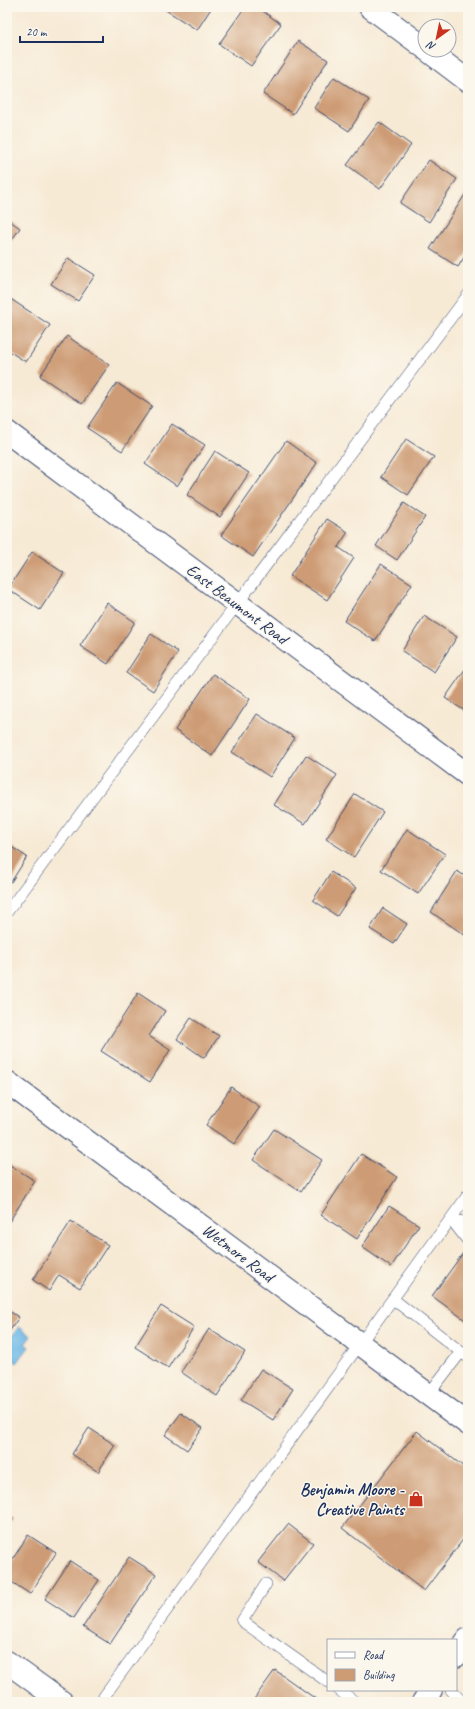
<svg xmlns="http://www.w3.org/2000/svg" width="475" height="1709" font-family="Caveat,sans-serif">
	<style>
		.water { fill: #6eb9e7; stroke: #4474a2 }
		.building { fill: #cd9b74 }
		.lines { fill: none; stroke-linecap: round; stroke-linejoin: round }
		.lane-casing { stroke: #3c4b70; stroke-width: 12 }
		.street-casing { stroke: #3c4b70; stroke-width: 24 }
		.primary-casing { stroke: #3c4b70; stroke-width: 24 }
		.lane { stroke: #fff; stroke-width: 11 }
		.street { stroke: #fff; stroke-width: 22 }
		.primary { stroke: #fff; stroke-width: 22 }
		.labels { text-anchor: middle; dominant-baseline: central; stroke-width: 3; stroke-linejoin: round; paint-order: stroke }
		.street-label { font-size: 17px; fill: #1b2f5e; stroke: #fbf7ec }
		.poi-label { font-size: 17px; font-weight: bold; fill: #1b2f5e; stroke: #fbf7ec; text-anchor: end }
	</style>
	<rect width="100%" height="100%" fill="#fbf7ec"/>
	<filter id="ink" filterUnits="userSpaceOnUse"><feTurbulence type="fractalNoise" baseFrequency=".025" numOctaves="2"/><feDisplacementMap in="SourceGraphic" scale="8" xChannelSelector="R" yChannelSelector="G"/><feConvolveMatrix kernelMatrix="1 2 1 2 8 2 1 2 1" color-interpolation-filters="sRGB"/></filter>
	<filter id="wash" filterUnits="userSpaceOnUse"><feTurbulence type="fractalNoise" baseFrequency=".012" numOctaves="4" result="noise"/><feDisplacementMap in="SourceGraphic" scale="16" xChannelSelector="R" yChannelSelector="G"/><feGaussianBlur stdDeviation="0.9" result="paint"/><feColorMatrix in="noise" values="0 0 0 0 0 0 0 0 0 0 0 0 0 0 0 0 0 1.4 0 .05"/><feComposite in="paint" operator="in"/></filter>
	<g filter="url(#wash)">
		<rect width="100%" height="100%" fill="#f7ead5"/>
		<path class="water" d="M19,1327L31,1336L25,1344L29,1347L17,1363L13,1360L7,1367V1343Z"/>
		<g id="blocks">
			<path class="building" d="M165,7H212L197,30L164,9Z
				M245,7H257L281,24L251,66L219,44Z
				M298,41L328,60L293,114L263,94Z
				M334,77L369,100L349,131L314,108Z
				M379,122L411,145L380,189L347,165Z
				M429,160L457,179L429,222L400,203Z
				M468,190V251L458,267L430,249Z
				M7,219L20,228L7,247Z
				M68,258L95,275L78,301L51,284Z
				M9,298L50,325L26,362L7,350V300Z
				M67,336L109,365L82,404L40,376Z
				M117,383L152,406L122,451L87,428Z
				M172,424L205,445L177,486L145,464Z
				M406,439L434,457L408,495L381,477Z
				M286,441L317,463L253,557L221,535Z
				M215,451L249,473L220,517L187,495Z
				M404,503L425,517L397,560L376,546Z
				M327,519L348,532L338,547L354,558L327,600L290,576Z
				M32,552L64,573L40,610L8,589Z
				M381,564L412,584L375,641L344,621Z
				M107,603L135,622L108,664L80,646Z
				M424,616L457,637L434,672L402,651Z
				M151,634L178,652L153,691L126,673Z
				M468,665V713L445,698Z
				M213,674L250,699L212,756L175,730Z
				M257,714L295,738L270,777L232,752Z
				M306,755L337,775L305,824L274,805Z
				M355,794L383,812L354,857L326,839Z
				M407,829L445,854L418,894L381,870Z
				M7,844L27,857L11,882L7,880Z
				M457,871L468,878V933L466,936L431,912Z
				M331,872L356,888L337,916L313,900Z
				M383,908L407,924L394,944L370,929Z
				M138,993L165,1011L149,1036L170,1050L150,1082L101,1051Z
				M191,1018L219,1036L204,1058L177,1039Z
				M231,1087L260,1107L234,1144L206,1125Z
				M274,1129L322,1160L301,1192L253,1160Z
				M361,1154L397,1177L357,1239L321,1215Z
				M7,1163L35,1181L7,1225Z
				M389,1206L419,1225L391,1267L362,1247Z
				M71,1221L108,1245L80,1288L59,1275L49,1291L33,1280Z
				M463,1253L468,1257V1322L432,1296Z
				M161,1306L194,1327L168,1368L135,1347Z
				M7,1310L19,1317L7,1335Z
				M209,1329L245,1352L217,1396L181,1372Z
				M261,1369L293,1389L273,1420L241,1400Z
				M181,1413L203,1428L187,1450L165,1435Z
				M89,1428L115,1445L98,1472L72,1454Z
				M417,1431L468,1470V1533L424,1591L342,1528Z
				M7,1515L13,1519L7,1527Z
				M288,1524L313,1543L283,1581L258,1562Z
				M28,1535L56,1553L30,1594L7,1579V1568Z
				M129,1557L156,1574L110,1644L83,1627Z
				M70,1561L99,1580L74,1618L45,1599Z
				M275,1670L320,1702H252Z"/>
		</g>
	</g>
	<g filter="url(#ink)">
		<use href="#blocks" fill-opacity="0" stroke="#3c4b70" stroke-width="1"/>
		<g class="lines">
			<g class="lane-casing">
				<path id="lane" d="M7,912L468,295
					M451,1219L468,1241
					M451,1219L468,1223
					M393,1299L461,1352
					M428,1395L461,1352L468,1357
					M266,1584L242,1621L328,1682
					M339,1690L355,1702
					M451,1690L462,1702
					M100,1702L468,1195"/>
			</g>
			<g class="street-casing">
				<path id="street" d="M370,7L425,48
					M427,50L468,81
					M7,432L468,775
					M7,1082L468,1424
					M7,1662L62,1702"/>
			</g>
			<g class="primary-casing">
				<path id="primary" d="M456,1656L468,1639
					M423,1702L431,1690"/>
			</g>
			<use href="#lane" class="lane"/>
			<use href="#street" class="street"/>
			<use href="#primary" class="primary"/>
		</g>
	</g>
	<defs>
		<g id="shop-bare" transform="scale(1.2)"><path d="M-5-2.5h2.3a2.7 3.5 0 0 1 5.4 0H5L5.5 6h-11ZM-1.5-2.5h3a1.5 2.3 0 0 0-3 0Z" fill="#c8321e" stroke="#fbf7ec" stroke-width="2.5" paint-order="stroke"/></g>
	</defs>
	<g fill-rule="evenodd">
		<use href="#shop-bare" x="416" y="1499"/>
	</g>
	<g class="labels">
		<g class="street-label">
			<text transform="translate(237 604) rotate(37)">East Beaumont Road</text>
			<text transform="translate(238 1253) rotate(37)">Wetmore Road</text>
		</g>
		<g class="poi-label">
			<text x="404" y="1489">Benjamin Moore -<tspan x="404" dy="20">Creative Paints</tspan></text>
		</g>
	</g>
	<rect width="475" height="1709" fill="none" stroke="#fbf7ec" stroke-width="24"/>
	<rect x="327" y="1639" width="130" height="52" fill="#fbf7ec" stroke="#a1a7b3"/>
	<rect x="335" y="1652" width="20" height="6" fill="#ffffff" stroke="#a1a7b3"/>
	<text x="363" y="1659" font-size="12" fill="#1b2f5e">Road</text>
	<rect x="335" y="1669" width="20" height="12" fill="#cd9b74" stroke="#a1a7b3"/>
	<text x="363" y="1679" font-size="12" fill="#1b2f5e">Building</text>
	<g transform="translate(437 38) rotate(213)"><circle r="19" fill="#fbf7ec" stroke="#a1a7b3"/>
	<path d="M0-3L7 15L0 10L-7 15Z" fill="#c8321e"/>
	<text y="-6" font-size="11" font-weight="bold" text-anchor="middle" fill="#1b2f5e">N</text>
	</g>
	<path d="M20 36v6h83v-6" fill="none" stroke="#1b2f5e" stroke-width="2"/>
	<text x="26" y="36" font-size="12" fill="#1b2f5e" stroke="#fbf7ec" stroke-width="3" paint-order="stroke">20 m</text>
</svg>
